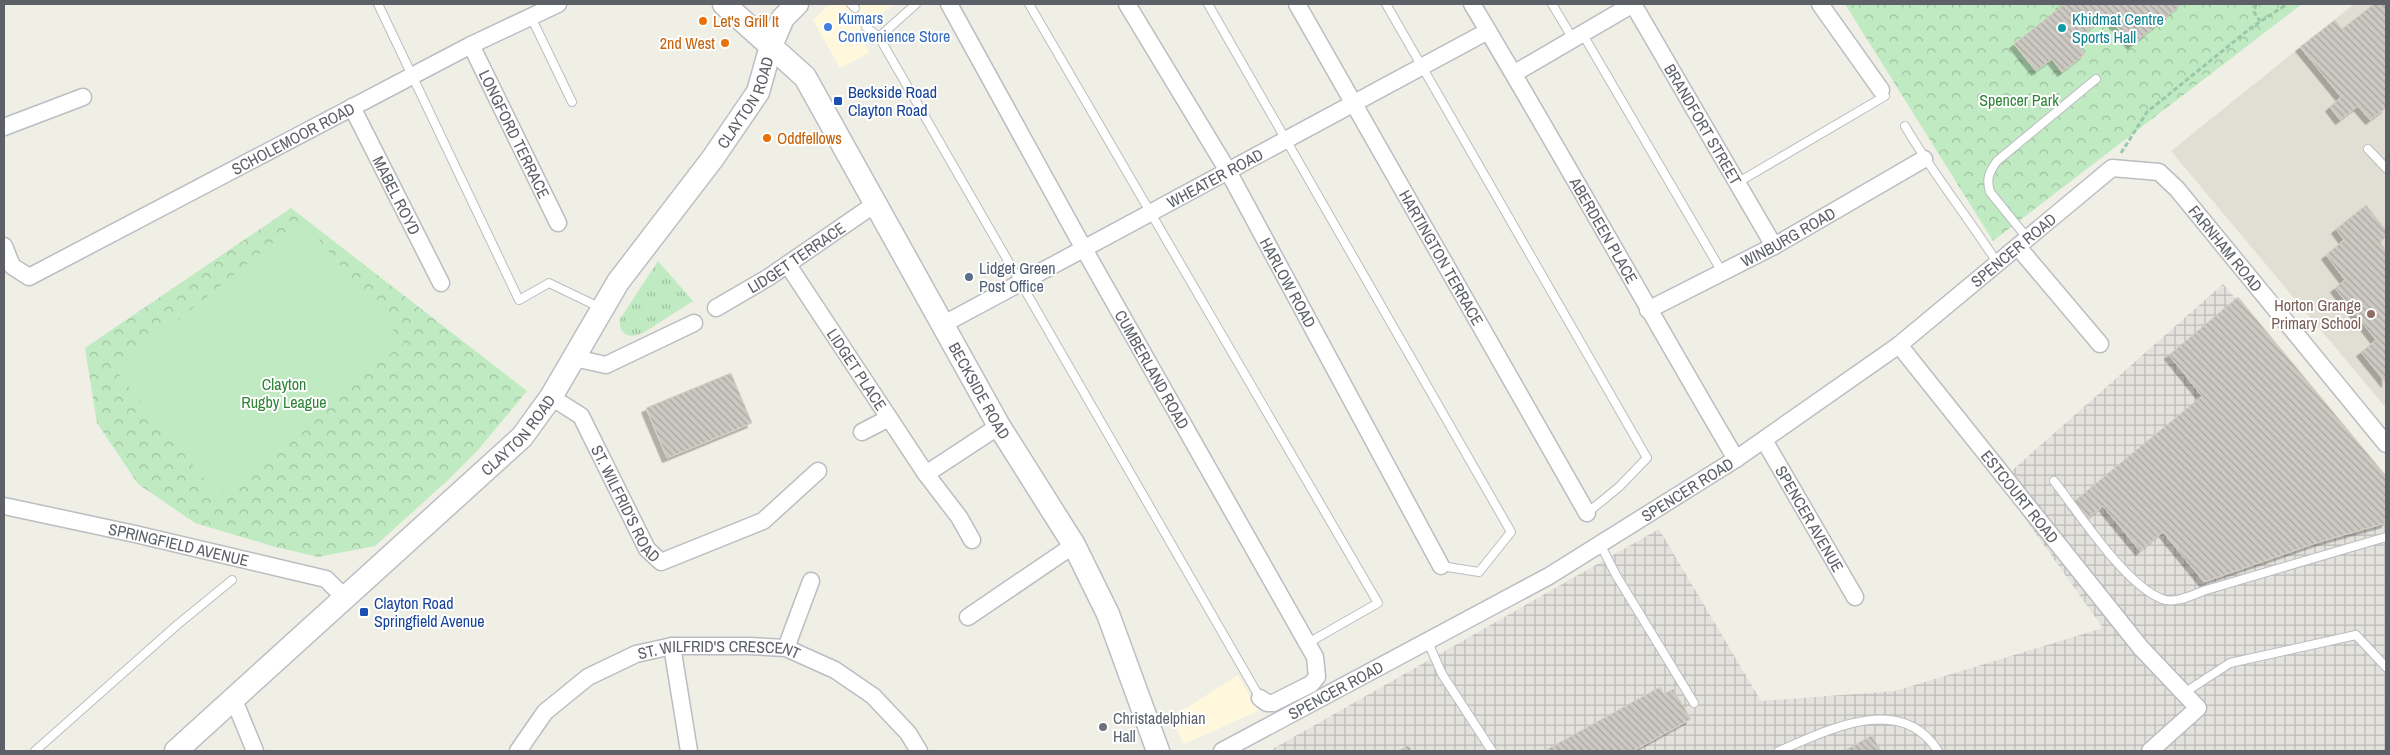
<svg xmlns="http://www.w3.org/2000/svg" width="2390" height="755" font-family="'Archivo Narrow',sans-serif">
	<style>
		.commercial { fill: #fff8dc }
		.industrial { fill: url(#industrial-grid) }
		.education { fill: #e1ded4 }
		.grass { fill: url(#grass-tufts) }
		.park { fill: url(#park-crowns) }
		.garden { fill: #c0eac2 }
		.building { fill: url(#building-back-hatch); stroke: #d6d1c3; filter: url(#shadow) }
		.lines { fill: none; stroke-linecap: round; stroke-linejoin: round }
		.lane-casing { stroke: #babdc2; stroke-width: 10 }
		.street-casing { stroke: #babdc2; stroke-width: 19 }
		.secondary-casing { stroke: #bbbec4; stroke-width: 25 }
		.path { stroke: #97c9a8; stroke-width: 3; stroke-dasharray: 5 2.5; stroke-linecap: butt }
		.lane { stroke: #fff; stroke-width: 8 }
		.street { stroke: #fff; stroke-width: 16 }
		.secondary { stroke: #fff; stroke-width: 22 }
		.food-dot { fill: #e8710a; stroke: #fff; stroke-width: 2 }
		.shop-dot { fill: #3f7fe0; stroke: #fff; stroke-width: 2 }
		.culture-dot { fill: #0f9aa8; stroke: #fff; stroke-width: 2 }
		.transit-dot { fill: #1a4fb4; stroke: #fff; stroke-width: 2 }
		.service-dot { fill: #5c6f8a; stroke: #fff; stroke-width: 2 }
		.education-dot { fill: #8d6e63; stroke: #fff; stroke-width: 2 }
		.worship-dot { fill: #6b7280; stroke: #fff; stroke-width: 2 }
		.labels { text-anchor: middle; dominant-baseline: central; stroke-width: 4; stroke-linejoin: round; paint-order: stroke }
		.shop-label { font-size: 16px; fill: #366cbe; stroke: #fff; text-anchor: start }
		.culture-label { font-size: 16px; fill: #0d838f; stroke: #fff; text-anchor: start }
		.food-label { font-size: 16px; fill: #c56008; stroke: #fff; text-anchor: start }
		.transit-label { font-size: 16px; fill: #164399; stroke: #fff; text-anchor: start }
		.park-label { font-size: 16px; fill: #2e8436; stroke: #fff }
		.street-label { font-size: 16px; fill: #5d6167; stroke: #fff }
		.service-label { font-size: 16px; fill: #4e5e75; stroke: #fff; text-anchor: start }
		.education-label { font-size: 16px; fill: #785e54; stroke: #fff; text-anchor: end }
		.worship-label { font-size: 16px; fill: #5b616d; stroke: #fff; text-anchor: start }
	</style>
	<defs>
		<pattern id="industrial-grid" width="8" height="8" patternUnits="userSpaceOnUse" patternTransform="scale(1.25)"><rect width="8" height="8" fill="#e4e2dd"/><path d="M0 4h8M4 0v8" fill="none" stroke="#bcbbb7"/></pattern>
		<pattern id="grass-tufts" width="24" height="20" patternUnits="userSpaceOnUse" patternTransform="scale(1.25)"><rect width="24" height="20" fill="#c0eac2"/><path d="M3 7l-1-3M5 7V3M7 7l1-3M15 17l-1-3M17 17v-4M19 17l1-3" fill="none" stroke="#9fc1a1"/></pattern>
		<pattern id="park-crowns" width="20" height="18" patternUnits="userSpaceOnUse" patternTransform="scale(1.25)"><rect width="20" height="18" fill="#c0eac2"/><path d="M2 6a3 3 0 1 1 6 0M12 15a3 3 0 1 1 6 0" fill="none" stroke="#9fc1a1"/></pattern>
		<pattern id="building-back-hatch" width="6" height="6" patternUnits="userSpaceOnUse" patternTransform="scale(1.25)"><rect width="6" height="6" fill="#ccc8c2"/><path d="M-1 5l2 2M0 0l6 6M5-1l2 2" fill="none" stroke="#a9a6a1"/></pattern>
		<filter id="shadow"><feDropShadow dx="-4.5" dy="4.5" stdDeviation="0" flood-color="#0004"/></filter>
	</defs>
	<rect width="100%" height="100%" fill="#f0efe5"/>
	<path class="commercial" d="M830,4H895L859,30L869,53L840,68L813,20Z
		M1238,675L1258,711L1184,744L1171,718Z"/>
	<path class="industrial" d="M2223,284L2386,475V751H1269L1659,529L1761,701L1895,691L2103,628L1999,482Z"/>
	<path class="education" d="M2354,4H2386V408L2171,151Z"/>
	<path class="grass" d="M658,261L693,301L643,333C630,339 618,335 620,319Z"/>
	<path class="park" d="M1845,4H2302L1993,241Z
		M291,208L527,391L477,451L447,481L375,546L318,557L272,546L195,523L138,484L97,423L85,348Z"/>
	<path class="garden" d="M302,219L404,343L217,495L116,371Z"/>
	<path class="building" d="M2060,4H2182L2132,45L2107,15L2075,41L2085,54L2062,72L2052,59L2036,71L2014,44L2062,6Z
		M2374,4H2386V108L2370,120L2358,106L2340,120L2330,107L2341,97L2300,47L2335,20L2342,29Z
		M2366,205L2386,230V237L2380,242L2386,250V383L2361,352L2376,340L2335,288L2345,280L2326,255L2344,240L2336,229Z
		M2238,297L2386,476V523L2319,542L2204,582L2163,532L2140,551L2103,506L2086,520L2072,503L2202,396L2169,355Z
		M731,373L752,423L667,458L646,408Z
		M1660,687L1664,694L1673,689L1691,719L1633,751H1544Z
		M1872,735L1881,751H1844Z
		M1408,745L1412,751H1399Z"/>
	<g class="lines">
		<g class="lane-casing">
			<path id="lane" d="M378,4L519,300L549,283L601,308
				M851,4L855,8
				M1029,4L1378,603L1308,643
				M1208,4L1511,532L1479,572L1441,566
				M1386,4L1647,458L1619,487L1587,513
				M1552,4L1573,39
				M531,17L572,102
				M866,27L879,37L1260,698
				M1582,33L1722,272
				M879,37L916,4
				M1905,126C1933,174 1968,217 1998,264
				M2368,149L2386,168
				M1737,183L1885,96L1881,91
				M2028,239L1990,192C1986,179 1989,172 1997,161L2096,79
				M2054,481C2079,513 2125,585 2162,599C2176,604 2192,595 2206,590L2386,537
				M1600,544L1616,575L1694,703
				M1427,640L1442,674L1492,751
				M2184,693L2230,663L2356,635L2386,667
				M35,751L177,625L232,580
				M1779,751C1828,730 1901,692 1938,751"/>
		</g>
		<g class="street-casing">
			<g id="street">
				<path id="s1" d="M949,4L1084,249L1315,657L1317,677L1311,684L1273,703H1267L1260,698"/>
				<path id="s2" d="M1127,4L1228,171L1441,566"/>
				<path id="s3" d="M1297,4L1587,513"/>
				<path id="s4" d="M1472,4C1562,154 1647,308 1736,459"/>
				<path d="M1820,4L1881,90"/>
				<path id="s5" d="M471,45L558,223"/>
				<path id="s6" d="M1515,73L1633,4L1774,246"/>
				<path id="s7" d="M352,107L441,283"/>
				<path d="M4,127L83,97"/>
				<path id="s8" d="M4,246L12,266L29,277L471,45L558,4"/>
				<path d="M2018,247L2100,344"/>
				<path id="s9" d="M788,265L926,474L999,426"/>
				<path id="s10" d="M716,308L769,277L875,204"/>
				<path id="s11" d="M1648,310L1774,246L1924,159"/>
				<path id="s12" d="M942,325L1488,31"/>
				<path id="s13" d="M1899,345L2141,648L2198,708L2150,751"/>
				<path d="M574,358L606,365L694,323"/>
				<path id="s14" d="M551,397L581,416L647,549L661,562L763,521L818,471"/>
				<path d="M862,432L889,418"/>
				<path id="s15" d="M1764,440L1855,597"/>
				<path d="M926,474L959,517L972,540"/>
				<path id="s16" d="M4,506L135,534L326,579L346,599"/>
				<path d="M968,617L1074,545"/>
				<path d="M672,646L689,751"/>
				<path d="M786,648L811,581"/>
				<path d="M234,700L255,751"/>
				<path id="s17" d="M518,751L545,712L588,677L636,654L672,646H749L786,648L835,670L873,696L908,733L919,751"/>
				<path id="s18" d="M1222,751L1549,576L1736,459L1899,345L2112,168L2159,172L2177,189L2386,444"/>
			</g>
		</g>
		<g class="secondary-casing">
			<g id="secondary">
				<path id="s19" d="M724,4L805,77L999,426L1074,545L1108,614L1158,751"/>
				<path id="s20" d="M176,751L522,437L551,397L618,282L713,158L758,92L771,46L783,18L797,4"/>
			</g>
		</g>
		<path class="path" d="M2256,4L2254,12L2260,21
			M2121,153L2147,112L2252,27L2287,4"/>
		<use href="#lane" class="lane"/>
		<use href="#street" class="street"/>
		<use href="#secondary" class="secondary"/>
	</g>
	<g class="food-dot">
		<circle cx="703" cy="21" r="5"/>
		<circle cx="725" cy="43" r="5"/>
		<circle cx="767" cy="138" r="5"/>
	</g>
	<circle class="shop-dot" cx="828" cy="27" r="5"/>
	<circle class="culture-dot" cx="2062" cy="28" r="5"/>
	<g class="transit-dot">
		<rect x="833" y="96" width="10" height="10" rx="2.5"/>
		<rect x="359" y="607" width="10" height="10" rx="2.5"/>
	</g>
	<circle class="service-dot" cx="969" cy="277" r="5"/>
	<circle class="education-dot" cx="2371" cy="314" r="5"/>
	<circle class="worship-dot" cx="1103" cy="727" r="5"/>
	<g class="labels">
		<g class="shop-label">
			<text x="838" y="18">Kumars<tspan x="838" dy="18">Convenience Store</tspan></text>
		</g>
		<g class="culture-label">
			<text x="2072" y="19">Khidmat Centre<tspan x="2072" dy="18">Sports Hall</tspan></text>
		</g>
		<g class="food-label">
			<text x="713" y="21">Let's Grill It</text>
			<text x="715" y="43" text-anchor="end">2nd West</text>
			<text x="777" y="138">Oddfellows</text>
		</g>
		<g class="transit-label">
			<text x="848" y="92">Beckside Road<tspan x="848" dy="18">Clayton Road</tspan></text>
			<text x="374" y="603">Clayton Road<tspan x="374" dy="18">Springfield Avenue</tspan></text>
		</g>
		<g class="park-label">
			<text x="2019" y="100">Spencer Park</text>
			<text x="284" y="384">Clayton<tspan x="284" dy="18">Rugby League</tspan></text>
		</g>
		<g class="street-label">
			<text stroke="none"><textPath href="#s20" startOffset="871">CLAYTON ROAD</textPath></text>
			<text stroke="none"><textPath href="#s6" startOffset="276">BRANDFORT STREET</textPath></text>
			<text stroke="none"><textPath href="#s5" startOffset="99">LONGFORD TERRACE</textPath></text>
			<text stroke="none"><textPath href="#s8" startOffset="340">SCHOLEMOOR ROAD</textPath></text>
			<text stroke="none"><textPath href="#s12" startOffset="310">WHEATER ROAD</textPath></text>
			<text stroke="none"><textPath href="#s7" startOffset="99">MABEL ROYD</textPath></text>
			<text stroke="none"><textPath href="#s4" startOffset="262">ABERDEEN PLACE</textPath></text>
			<text stroke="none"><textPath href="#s11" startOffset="158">WINBURG ROAD</textPath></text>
			<text stroke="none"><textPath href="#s18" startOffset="1216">FARNHAM ROAD</textPath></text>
			<text stroke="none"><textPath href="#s18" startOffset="939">SPENCER ROAD</textPath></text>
			<text stroke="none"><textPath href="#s10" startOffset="95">LIDGET TERRACE</textPath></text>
			<text stroke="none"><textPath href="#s3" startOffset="292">HARTINGTON TERRACE</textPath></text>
			<text stroke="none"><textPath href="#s2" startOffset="322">HARLOW ROAD</textPath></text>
			<text stroke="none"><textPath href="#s1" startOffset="418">CUMBERLAND ROAD</textPath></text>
			<text stroke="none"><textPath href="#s9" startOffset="125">LIDGET PLACE</textPath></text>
			<text stroke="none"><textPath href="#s19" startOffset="468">BECKSIDE ROAD</textPath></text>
			<text stroke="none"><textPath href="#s20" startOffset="466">CLAYTON ROAD</textPath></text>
			<text stroke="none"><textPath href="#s18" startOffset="534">SPENCER ROAD</textPath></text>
			<text stroke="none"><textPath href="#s13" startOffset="194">ESTCOURT ROAD</textPath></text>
			<text stroke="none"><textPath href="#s14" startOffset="134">ST. WILFRID'S ROAD</textPath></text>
			<text stroke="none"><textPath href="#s15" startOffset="91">SPENCER AVENUE</textPath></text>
			<text stroke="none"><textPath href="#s16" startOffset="179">SPRINGFIELD AVENUE</textPath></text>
			<text stroke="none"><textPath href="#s17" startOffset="240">ST. WILFRID'S CRESCENT</textPath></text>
			<text stroke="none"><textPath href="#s18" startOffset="129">SPENCER ROAD</textPath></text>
		</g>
		<g class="service-label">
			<text x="979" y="268">Lidget Green<tspan x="979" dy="18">Post Office</tspan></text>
		</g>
		<g class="education-label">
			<text x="2361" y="305">Horton Grange<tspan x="2361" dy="18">Primary School</tspan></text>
		</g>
		<g class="worship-label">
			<text x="1113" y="718">Christadelphian<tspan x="1113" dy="18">Hall</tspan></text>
		</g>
	</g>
	<rect width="2390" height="755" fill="none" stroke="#5d6167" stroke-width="10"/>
</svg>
